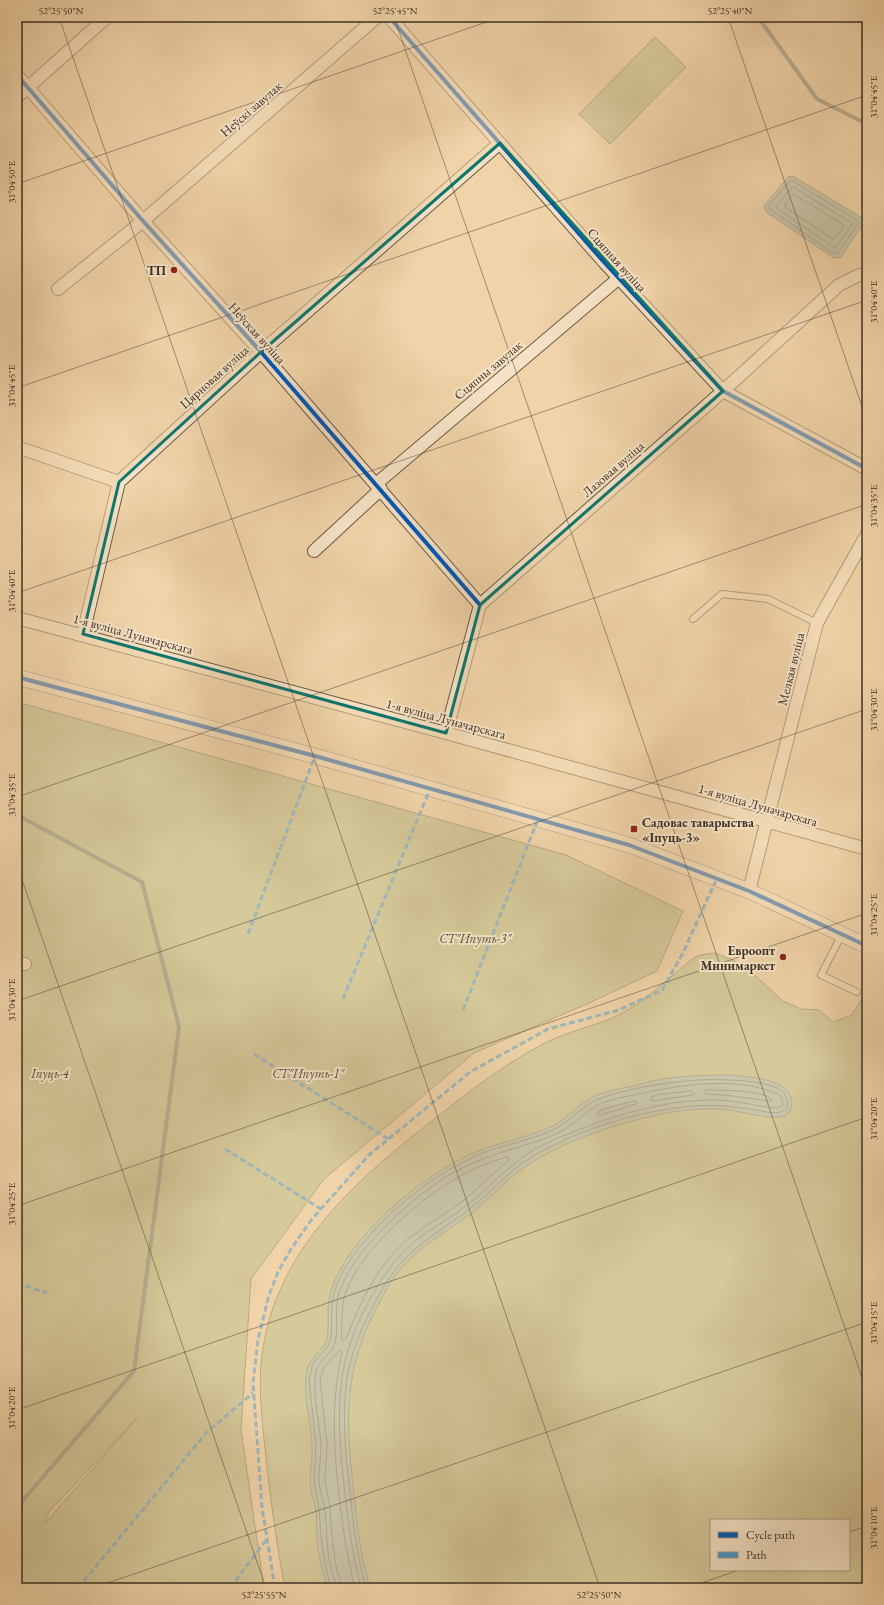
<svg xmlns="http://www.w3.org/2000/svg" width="884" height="1605" font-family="'EB Garamond',serif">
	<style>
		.green { fill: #b7bd8a; stroke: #7a7657; fill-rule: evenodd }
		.water { fill: #9bb7af; stroke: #758177 }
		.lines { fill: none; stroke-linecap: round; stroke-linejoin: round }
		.shore { stroke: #6c746a; stroke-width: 1 }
		.stream { stroke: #758177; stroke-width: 4 }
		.service-casing { stroke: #6a5945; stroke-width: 8 }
		.minor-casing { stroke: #6a5945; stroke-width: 14 }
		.tertiary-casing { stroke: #6a5945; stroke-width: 16 }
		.service { stroke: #f5e2c6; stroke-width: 6 }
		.minor { stroke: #f5e2c6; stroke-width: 12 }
		.tertiary { stroke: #f5e2c6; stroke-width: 15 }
		.quiet { stroke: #3f97d6; stroke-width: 3; stroke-dasharray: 6 3; stroke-linecap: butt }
		.cycleway-casing { stroke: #f5e2c6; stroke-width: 6 }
		.cycleway { stroke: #0057b8; stroke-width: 4 }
		.marked { fill: none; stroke: #0f766e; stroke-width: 3; stroke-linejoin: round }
		.ticks { fill: none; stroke: #3d3024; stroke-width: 1; stroke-opacity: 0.45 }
		.poi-dot { fill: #8f2418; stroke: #f5e2c6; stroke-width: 1.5 }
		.labels { text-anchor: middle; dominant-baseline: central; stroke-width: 4; stroke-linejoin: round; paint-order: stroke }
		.street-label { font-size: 13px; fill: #3d3024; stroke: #f5e2c6 }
		.poi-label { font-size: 13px; font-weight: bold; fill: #3d3024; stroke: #f5e2c6; text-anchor: end }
		.park-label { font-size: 13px; font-style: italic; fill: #554c38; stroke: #f5e2c6 }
		.neatline { fill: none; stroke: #3d3024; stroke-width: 1.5 }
		.ticks-label { font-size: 10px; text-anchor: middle; fill: #3d3024 }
	</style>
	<rect width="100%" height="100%" fill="#f0d3a8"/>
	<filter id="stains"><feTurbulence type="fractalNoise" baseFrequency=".005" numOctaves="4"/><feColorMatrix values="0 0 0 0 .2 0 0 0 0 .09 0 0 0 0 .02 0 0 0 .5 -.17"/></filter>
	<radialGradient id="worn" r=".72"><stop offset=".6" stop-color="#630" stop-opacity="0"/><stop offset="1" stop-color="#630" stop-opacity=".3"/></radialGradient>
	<path class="green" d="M655,37L686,67L610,144L579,114Z
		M17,702L566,855L683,911L657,971L589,1003L474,1053L324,1179L251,1279L241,1430L264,1588H17ZM137,1418L46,1522H45L49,1512Z
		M715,953L733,960L749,970L783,1001L801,1009L819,1010L833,1022L852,1015L864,996H867V1588H285C277,1548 272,1508 267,1468C263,1428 256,1381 264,1342C282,1243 362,1175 437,1117C471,1090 506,1063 545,1043C567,1032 591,1027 614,1017C637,1007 657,988 677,972C683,967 690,959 698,956C702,954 709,954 715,953ZM711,1520H849V1570H711Z"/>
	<path class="water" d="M793,176L862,218L863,224L841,257L834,258L766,212L764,206L788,177Z
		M730,1075C747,1077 791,1078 792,1102C792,1107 790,1114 785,1116C774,1121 735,1110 721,1109C697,1108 672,1111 648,1117C606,1127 553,1145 518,1172C502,1184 489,1199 473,1212C450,1230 422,1244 402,1267C391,1280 383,1295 375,1311C344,1371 346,1421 353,1486C357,1521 360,1555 370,1588H327C323,1572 318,1555 317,1538C316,1529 317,1520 316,1511C314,1500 310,1490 310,1480C310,1468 313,1456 312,1444C311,1421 302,1393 307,1370C310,1356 322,1353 326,1341C331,1325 325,1307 331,1291C347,1237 422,1176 471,1154C496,1143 522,1139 546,1129C564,1122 575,1107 591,1098C603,1092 616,1089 629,1087C645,1083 662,1078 679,1077C696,1075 713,1075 730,1075Z"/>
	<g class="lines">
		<path class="shore" d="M790,181H793L858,221V224L838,253L834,254L770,209L769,206Z
			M793,187L852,223V225L836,247H834L776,208L777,205Z
			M793,195H795L843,224V227L835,239H833L785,207V204Z
			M706,1090C719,1090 765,1090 772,1100L770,1101L724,1095L706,1094L704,1092Z
			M692,1091L694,1093L693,1095L652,1101L650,1099L651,1097L657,1095Z
			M635,1101L637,1102L636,1104L600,1115L598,1114V1112L607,1108Z
			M507,1157L509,1158V1160C493,1173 479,1188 463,1201C447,1213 429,1223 413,1235C380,1260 360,1302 346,1339L342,1340C341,1332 342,1303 345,1295C357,1255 410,1208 444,1186C463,1173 485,1163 507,1157Z
			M331,1588L325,1564L321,1537L319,1509L314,1481L316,1445L309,1379C311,1373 311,1366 315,1361C320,1353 328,1350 330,1341C333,1329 331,1317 332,1306C333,1282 350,1259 365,1241C398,1202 443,1167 491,1150C509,1144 528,1140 546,1133C566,1126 577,1110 594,1101C607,1095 621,1092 634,1089C675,1080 714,1077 755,1082C771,1085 790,1088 787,1108C780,1115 771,1113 762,1111C749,1109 736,1107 723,1106C701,1104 679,1107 657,1111C614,1118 552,1141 517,1167C502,1179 488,1194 473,1206C450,1226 420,1240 400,1264C389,1277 381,1291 373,1306C366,1320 359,1334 354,1349C340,1392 344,1440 349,1484C353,1520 356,1554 366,1588
			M336,1588C335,1580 332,1572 330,1564C326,1546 327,1529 325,1511C324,1501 320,1492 319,1483C318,1469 322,1455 321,1442C319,1423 312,1389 316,1372C319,1359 332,1355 335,1342C339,1325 334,1308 339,1293C353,1251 405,1204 440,1181C463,1165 489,1156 515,1148C531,1143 547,1139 562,1131C576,1123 587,1110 602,1103C612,1099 623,1097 634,1095C678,1085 737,1075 780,1095L783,1101L782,1106L780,1107L774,1108C756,1106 738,1101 720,1100C670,1099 625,1112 578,1130C561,1137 544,1143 529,1153C506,1168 488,1189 467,1205C451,1218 432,1228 416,1240C386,1265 361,1310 349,1347C335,1391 339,1440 344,1485C348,1520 352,1554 361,1588
			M342,1588L335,1562L332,1536L330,1507L325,1481L327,1444L320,1380L324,1367L340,1350L342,1352C332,1397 333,1440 338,1486C342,1521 346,1554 355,1588"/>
		<path class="stream" d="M758,17L817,99L867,124
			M17,815L142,882L179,1027L134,1371L17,1507"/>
		<g class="service-casing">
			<path id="service" d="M693,619L722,594L768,599L817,623
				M842,934L821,975L857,992"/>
		</g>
		<g class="minor-casing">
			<path id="minor" d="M389,17L603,261L723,391L867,469
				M17,75L143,221L261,352L480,605
				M17,97L107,17
				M58,289L143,221L377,17
				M17,447L119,482
				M376,484L619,278
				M314,551L381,489
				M17,618L446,733L867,849
				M83,634L119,482L261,352L500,143
				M446,733L480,605L723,391L839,285L857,276L867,273
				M749,891L817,623L867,534
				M17,963L25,964"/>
		</g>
		<g class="tertiary-casing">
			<path id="tertiary" d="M17,677L315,756L629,845L749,891L867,946"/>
		</g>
		<use href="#service" class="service"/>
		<use href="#minor" class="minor"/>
		<use href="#tertiary" class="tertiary"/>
		<path class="quiet" d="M248,934L315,756
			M343,999L430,789
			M463,1010L538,819
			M254,1054L388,1139
			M225,1149L321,1209
			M17,1283L47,1293
			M78,1588L207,1432L253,1393
			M230,1588L267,1539
			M275,1588L262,1507L253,1383L258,1340L269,1295L278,1272L291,1249L312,1219L369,1155L470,1072L548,1029L619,1010L662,990L683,953L717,878"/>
		<g class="cycleway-casing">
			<path id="cycleway" d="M389,17L603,261L723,391L867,469
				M17,75L143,221L261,352L480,605
				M17,677L315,756L629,845L749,891L867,946"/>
		</g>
		<use href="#cycleway" class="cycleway"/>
	</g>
	<path d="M0 0H884V1605H0ZM500,143L723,391L480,605L446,733L83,634L119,482L261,352Z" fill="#f0d3a8" fill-opacity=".55" fill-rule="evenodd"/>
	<path class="marked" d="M500,143L723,391L480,605L446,733L83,634L119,482L261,352Z"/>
	<path class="ticks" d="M59,17L600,1588M394,17L867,1392M728,17L867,421M17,184L501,17M17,388L867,95M17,593L867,300M17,797L867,504M17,865L266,1588M17,1001L867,709M17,1206L867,913M17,1410L867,1117M849,1532L867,1526M93,1588L867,1322M687,1588L739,1570"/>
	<g class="poi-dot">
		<circle cx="174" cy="270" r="4"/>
		<rect x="630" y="825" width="8" height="8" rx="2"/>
		<circle cx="783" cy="957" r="4"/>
	</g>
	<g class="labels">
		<g class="street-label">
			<text transform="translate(251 109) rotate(-41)">Неўскі завулак</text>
			<text transform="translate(617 260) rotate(48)">Сцяпная вуліца</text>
			<text transform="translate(257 333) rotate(48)">Неўская вуліца</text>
			<text transform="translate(488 370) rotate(-40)">Сцяпны завулак</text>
			<text transform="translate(214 377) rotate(-42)">Цярновая вуліца</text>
			<text transform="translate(613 469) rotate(-41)">Лазовая вуліца</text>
			<text transform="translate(133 634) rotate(15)">1-я вуліца Луначарскага</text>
			<text transform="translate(791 669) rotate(-76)">Мелкая вуліца</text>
			<text transform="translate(446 719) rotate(15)">1-я вуліца Луначарскага</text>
			<text transform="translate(758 805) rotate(16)">1-я вуліца Луначарскага</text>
		</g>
		<g class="poi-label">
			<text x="166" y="270">ТП</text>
			<text x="642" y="822" text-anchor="start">Садовае таварыства<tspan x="642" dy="15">«Іпуць-3»</tspan></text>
			<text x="775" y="950">Евроопт<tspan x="775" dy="15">Минимаркет</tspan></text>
		</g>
		<g class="park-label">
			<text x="475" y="938">СТ"Ипуть-3"</text>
			<text x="50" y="1073">Іпуць-4</text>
			<text x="308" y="1073">СТ"Ипуть-1"</text>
		</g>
	</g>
	<rect width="884" height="1605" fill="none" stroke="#f0d3a8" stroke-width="44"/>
	<rect x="710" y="1519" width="140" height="52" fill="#f5e2c6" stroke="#ab9b85"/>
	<rect x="718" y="1532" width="20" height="6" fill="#0057b8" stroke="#ab9b85"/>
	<text x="746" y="1539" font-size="12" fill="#3d3024">Cycle path</text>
	<rect x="718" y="1552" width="20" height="6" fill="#3f97d6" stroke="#ab9b85"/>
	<text x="746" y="1559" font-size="12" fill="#3d3024">Path</text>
	<rect x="22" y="22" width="840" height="1561" class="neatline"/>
	<g class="ticks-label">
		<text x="61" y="14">52°25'50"N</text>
		<text x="395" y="14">52°25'45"N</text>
		<text x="730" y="14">52°25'40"N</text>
		<text transform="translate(873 97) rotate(-90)" y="4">31°04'45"E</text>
		<text transform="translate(11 182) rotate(-90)" y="4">31°04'50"E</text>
		<text transform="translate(873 302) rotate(-90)" y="4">31°04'40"E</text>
		<text transform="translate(11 386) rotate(-90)" y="4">31°04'45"E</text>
		<text transform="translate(873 506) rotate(-90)" y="4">31°04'35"E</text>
		<text transform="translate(11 591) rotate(-90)" y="4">31°04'40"E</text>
		<text transform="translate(873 710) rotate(-90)" y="4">31°04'30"E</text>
		<text transform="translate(11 795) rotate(-90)" y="4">31°04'35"E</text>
		<text transform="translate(873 915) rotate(-90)" y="4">31°04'25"E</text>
		<text transform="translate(11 1000) rotate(-90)" y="4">31°04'30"E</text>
		<text transform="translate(873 1119) rotate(-90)" y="4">31°04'20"E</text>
		<text transform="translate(11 1204) rotate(-90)" y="4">31°04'25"E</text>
		<text transform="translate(873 1323) rotate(-90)" y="4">31°04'15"E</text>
		<text transform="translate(11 1408) rotate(-90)" y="4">31°04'20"E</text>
		<text transform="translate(873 1528) rotate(-90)" y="4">31°04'10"E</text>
		<text x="264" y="1598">52°25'55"N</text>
		<text x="599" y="1598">52°25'50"N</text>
	</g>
	<rect width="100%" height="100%" filter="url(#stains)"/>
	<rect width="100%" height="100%" fill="url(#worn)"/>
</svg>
